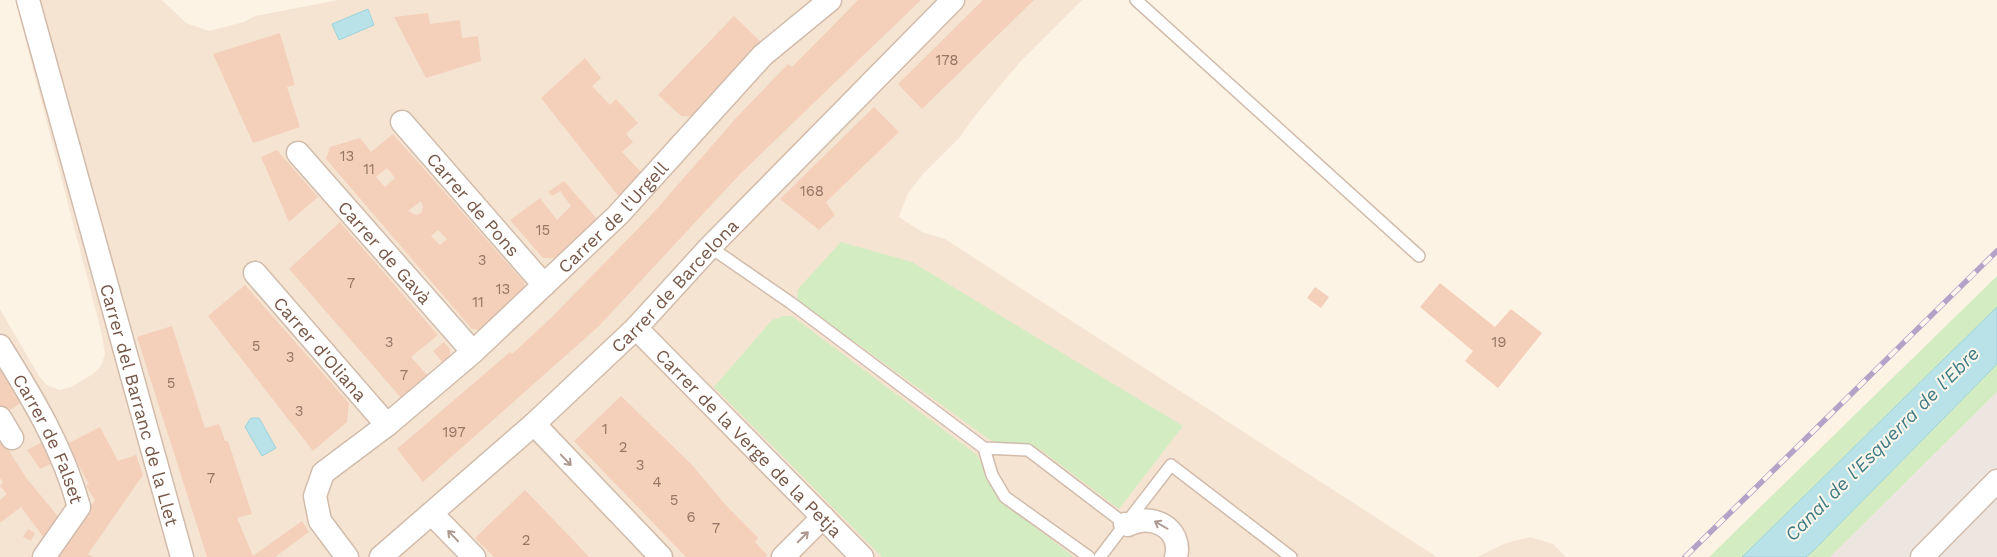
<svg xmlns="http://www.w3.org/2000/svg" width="1997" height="557" font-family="'Work Sans',sans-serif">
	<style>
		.residential { fill: #f5e4d2 }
		.industrial { fill: #ede5df }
		.green { fill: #d4ecc2 }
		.water { fill: #b8e2e8; stroke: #9dd3da }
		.building { fill: #f4d0bb; fill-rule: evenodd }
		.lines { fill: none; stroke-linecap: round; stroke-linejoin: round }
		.service-casing { stroke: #d1bcac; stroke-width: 14 }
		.minor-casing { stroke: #d1bcac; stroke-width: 25 }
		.service { stroke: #fff; stroke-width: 11 }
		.minor { stroke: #fff; stroke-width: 22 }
		.rail-casing { stroke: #b5a2c8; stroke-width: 5.5 }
		.rail { stroke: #fff7ec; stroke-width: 4; stroke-dasharray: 11; stroke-linecap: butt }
		.oneway { stroke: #ad9b91 }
		.labels { text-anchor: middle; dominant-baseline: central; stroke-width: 4; stroke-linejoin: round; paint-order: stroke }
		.number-label { font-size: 15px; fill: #967665 }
		.street-label { font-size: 18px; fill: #775848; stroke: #fff7ec }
		.water-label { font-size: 19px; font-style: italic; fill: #3e7b85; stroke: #fff7ec }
	</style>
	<rect width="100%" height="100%" fill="#fdf3e4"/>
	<path class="residential" d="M33,0H162L186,23L209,31L244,22L255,16L339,0H1082L1021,61L974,117L960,137L923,174L908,193L899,217L922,232L945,239L1437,557H0V309L39,376L47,385L59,390L71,387L93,374L101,366L105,354L101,331L19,15Z
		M1530,537L1553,544L1566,557H1477L1506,543Z"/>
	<path class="industrial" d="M1997,392V557H1830Z"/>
	<path class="green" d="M841,242L912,262L1183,426L1119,509L1041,450C1024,444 1007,447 990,440L797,300L798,289Z
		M1997,276V307L1742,557H1709Z
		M783,316H792L977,455L998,495L1008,506L1074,557H882L714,387L772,320Z
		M1997,364V392L1830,557H1806Z"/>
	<path class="water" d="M368,9L374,25L339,40L332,24Z
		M1997,307V364L1814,550L1806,557H1742Z
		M253,418H259L276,448L262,456L245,427L250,419Z"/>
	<path class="building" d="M858,0H921L740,174L599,326L423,482L397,449L510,352L512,354L553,316L654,212L737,117L788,64L792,67Z
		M983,0H1034L922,109L898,84Z
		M428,13L430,24L460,20L462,38L478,36L481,61L426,78L394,17Z
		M734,16L765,46L699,117L681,116L658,95Z
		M280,33L295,85L287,87L300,127L253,143L213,54Z
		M585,58L601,78L592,86L610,105L616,99L638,123L626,134L633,142L622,152L648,179L623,202L541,98Z
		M874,107L899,132L826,202L835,215L819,230L780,199Z
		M393,134L524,282V293L482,330L472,329L326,159L330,147L360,138L371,152ZM387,168L395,178L385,187L376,177ZM421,201L423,207L421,213L416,215L408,211ZM438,230L447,239L440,245L431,236Z
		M277,150L318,197L289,222L261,157Z
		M564,181L598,220L558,258H543L510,220L540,198L557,220L571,206L560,191L552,196L548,192Z
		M340,222L438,335L411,357L428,376L402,399L289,269Z
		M1440,283L1495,327L1511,309L1542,333L1498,388L1465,361L1473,351L1420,307Z
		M245,285L349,403L347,422L313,451L208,316Z
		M1315,287L1329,297L1321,308L1307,298Z
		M172,326L205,428L219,424L225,441H228L252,514L237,518L253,556L302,521L309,532L275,557H207L137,337Z
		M444,342L450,349V357L443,363L433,351Z
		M0,365L22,402L4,414L0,406Z
		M621,396L692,465L724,503L758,538L755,542L767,555L765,557H686L574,441Z
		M100,427L118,461L136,455L143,475L88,554L93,557H56L95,500L86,486L89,484L67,444Z
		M0,437L27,479L62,521L47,542L21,507L0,523V500L7,494L0,486L3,482L0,478Z
		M48,439L57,461L40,469L27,450Z
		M525,490L576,543L589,557H494L475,538Z
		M28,529L35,533L31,541L23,537Z"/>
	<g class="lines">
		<g class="service-casing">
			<path id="service" d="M1136,0L1419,256
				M710,247L791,303L984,448L1028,450L1125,524L1100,557
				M984,448L992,475L1005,497L1089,557
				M1127,522L1171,465L1291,557"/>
		</g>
		<g class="minor-casing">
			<g id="minor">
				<path id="s1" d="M28,0L182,557"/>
				<path id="s2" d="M402,122L544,285"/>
				<path id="s3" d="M298,153L473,352"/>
				<path id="s4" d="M255,273L387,425"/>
				<path id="s5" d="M636,328L862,557"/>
				<path id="s6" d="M0,346C32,397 63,448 79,507L44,557"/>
				<path d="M0,418L12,438"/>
				<path d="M534,424L661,557"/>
				<path d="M432,514L474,557"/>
				<path d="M1125,524L1128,525C1151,512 1183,528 1176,557"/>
				<path id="s7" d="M347,557L320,521L315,496L323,473L387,425L473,352L618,215L763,55L830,0"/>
				<path id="s8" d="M381,557L534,424L636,328L710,247L953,0"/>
				<path d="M783,557L823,517"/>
				<path d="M1922,557L1997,481"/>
			</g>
		</g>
		<use href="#service" class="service"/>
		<use href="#minor" class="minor"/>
		<g class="rail-casing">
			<path id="rail" d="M1685,557L1997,251"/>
		</g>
		<use href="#rail" class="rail"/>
	</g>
	<defs><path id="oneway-shaft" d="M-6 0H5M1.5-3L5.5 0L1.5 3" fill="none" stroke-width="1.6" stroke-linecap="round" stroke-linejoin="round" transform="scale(1.25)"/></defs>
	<g class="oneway">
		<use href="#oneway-shaft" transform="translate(566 460) rotate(46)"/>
		<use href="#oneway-shaft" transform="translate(1161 525) rotate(-150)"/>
		<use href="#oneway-shaft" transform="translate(453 536) rotate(-134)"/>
		<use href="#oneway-shaft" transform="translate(803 537) rotate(-45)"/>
	</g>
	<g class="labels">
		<g class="number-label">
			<text x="947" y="60">178</text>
			<text x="347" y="156">13</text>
			<text x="369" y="169">11</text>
			<text x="812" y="191">168</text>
			<text x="543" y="230">15</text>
			<text x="482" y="260">3</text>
			<text x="351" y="283">7</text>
			<text x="503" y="289">13</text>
			<text x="478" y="302">11</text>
			<text x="389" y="342">3</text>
			<text x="1499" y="342">19</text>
			<text x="256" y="346">5</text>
			<text x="290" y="357">3</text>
			<text x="404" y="375">7</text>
			<text x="171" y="383">5</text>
			<text x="299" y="411">3</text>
			<text x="605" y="429">1</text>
			<text x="454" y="432">197</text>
			<text x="623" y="447">2</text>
			<text x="640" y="465">3</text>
			<text x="211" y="478">7</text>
			<text x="657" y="482">4</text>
			<text x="674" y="500">5</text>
			<text x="691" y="517">6</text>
			<text x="716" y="528">7</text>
			<text x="526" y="540">2</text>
		</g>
		<g class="street-label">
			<text stroke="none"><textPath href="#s2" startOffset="109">Carrer de Pons</textPath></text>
			<text stroke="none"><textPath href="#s7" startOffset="482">Carrer de l'Urgell</textPath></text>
			<text stroke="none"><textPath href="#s3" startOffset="132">Carrer de Gavà</textPath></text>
			<text stroke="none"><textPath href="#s8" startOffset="400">Carrer de Barcelona</textPath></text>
			<text stroke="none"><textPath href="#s4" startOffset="100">Carrer d'Oliana</textPath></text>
			<text stroke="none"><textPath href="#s1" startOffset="420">Carrer del Barranc de la Llet</textPath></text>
			<text stroke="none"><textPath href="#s6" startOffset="105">Carrer de Falset</textPath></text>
			<text stroke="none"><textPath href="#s5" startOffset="161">Carrer de la Verge de la Petja</textPath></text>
		</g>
		<g class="water-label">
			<text transform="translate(1882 444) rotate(-45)">Canal de l'Esquerra de l'Ebre</text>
		</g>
	</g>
</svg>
